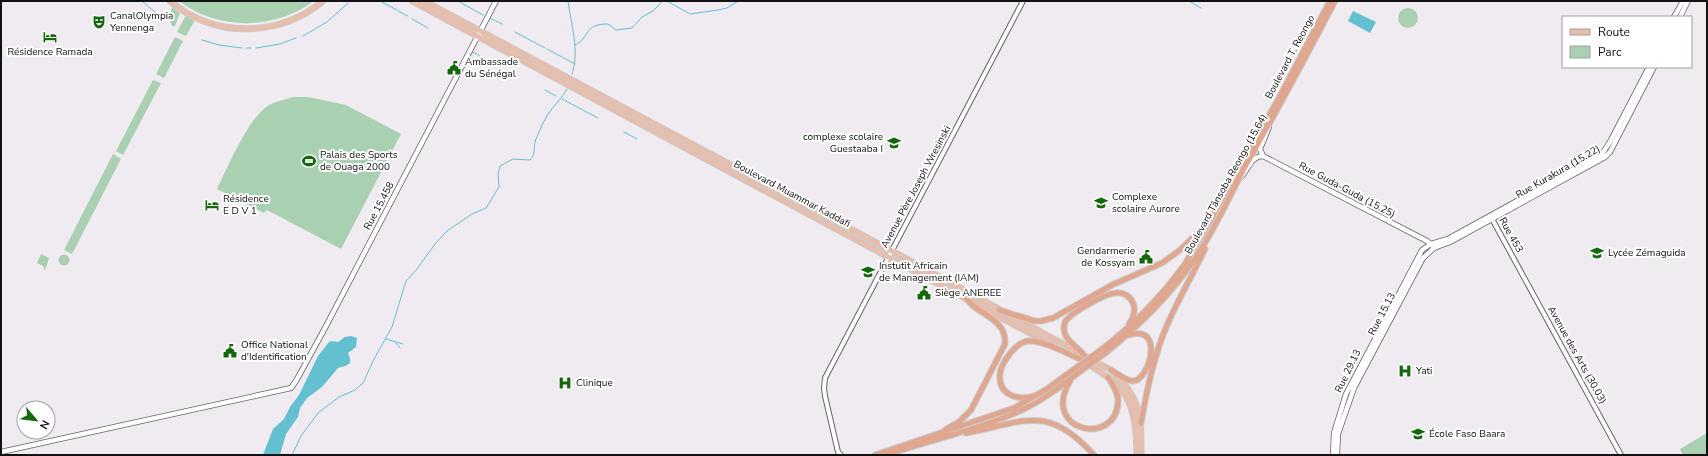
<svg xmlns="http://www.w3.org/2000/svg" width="1708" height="456" font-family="'Nunito Sans',sans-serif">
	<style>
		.green { fill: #a9d0b1 }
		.water { fill: #63c0d0 }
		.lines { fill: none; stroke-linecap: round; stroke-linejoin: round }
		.stream { stroke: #63c0d0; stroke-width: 1 }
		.tertiary-casing { stroke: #676369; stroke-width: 6 }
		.secondary-casing { stroke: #676369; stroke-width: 6 }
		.primary-casing { stroke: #cbcbcb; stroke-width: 7 }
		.trunk-casing { stroke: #cbcbcb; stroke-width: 7 }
		.tertiary { stroke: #fff; stroke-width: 4 }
		.secondary { stroke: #fff; stroke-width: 4.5 }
		.primary { stroke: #e7bdac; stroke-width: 5 }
		.trunk { stroke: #dfa790; stroke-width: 5 }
		.trunk-bridge-casing { stroke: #cbcbcb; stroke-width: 7; stroke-linecap: butt }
		.trunk-bridge { stroke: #dfa790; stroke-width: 5 }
		.labels { text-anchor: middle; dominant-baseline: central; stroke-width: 4; stroke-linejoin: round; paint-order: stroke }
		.poi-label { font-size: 10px; fill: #121113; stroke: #fff; text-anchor: start }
		.street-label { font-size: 10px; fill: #121113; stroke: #fff }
	</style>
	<rect width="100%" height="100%" fill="#efebf1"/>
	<path class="green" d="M179,1H314C274,30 219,31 179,1Z
		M172,7L180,13L175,26L171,24L170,18Z
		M1398 18a10 10 0 1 1 20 0a10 10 0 1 1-20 0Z
		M186,15L195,20L186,36L177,32Z
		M175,37L183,41L164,78L156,74Z
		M153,80L161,83L123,155L116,151Z
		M293,97H308L346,105L401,134L341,249L267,210L264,213L217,189C229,165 248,118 269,105C276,101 285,100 293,97Z
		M113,154L121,159L72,254L64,250Z
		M41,254L49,258L45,271L43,266L37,263Z
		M58.5 260a5.5 5.5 0 1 1 11 0a5.5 5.5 0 1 1-11 0Z
		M1707,433V455H1683L1680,449Z"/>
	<path class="water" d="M1353,11L1376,22L1370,33L1348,21Z
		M351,336L357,338L356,347L348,353L350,359V363L345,366L338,368L322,387L307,398L300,408L298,417L286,434L280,455H263L273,429L284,419L290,407L299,395L318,356L329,342L331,341L338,342L345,337Z"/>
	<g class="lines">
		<path class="stream" d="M142,1L165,21
			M380,1L397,10
			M458,1L483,15
			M568,1C571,23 580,52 572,74
			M667,1L690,14L718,10L727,8L738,1
			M1189,1L1201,8
			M398,11L408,16
			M490,18L502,24
			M412,19L428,28
			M172,25L174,26
			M515,32L545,48
			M303,36L327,22L348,3
			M202,40L219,45L242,48
			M575,45C591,37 583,24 608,24L616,30L632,28L642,17L653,11L663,1
			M246,48H251
			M256,48L280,44L296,38
			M547,49L575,64
			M472,52L477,54
			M478,55L493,63
			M495,64L500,67
			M545,90L556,96
			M562,99L598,118
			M624,132L637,139
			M386,339L403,344
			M396,343L400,348
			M292,455L301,436L318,413L339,397L355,390L363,383L374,359L392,327L406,281L417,269L435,244L447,231L472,214L486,208L499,187L498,174L500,166L513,159L530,160C537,153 532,145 537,137C540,129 544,121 548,114C554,105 562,99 567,89"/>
		<g class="tertiary-casing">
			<path id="tertiary" d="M1491,217L1621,455
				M841,455L838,452L825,396L824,388L825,378L1023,1"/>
		</g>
		<g class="secondary-casing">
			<path id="secondary" d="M1674,17L1683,1
				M1680,17L1688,1
				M1263,156L1260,149L1269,127
				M1241,177C1248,170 1251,156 1263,156L1427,241L1433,246
				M1,452L291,388L296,381L325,328L496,1
				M1333,455L1334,433L1346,394L1422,250L1431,244L1448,239L1602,154L1611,140L1649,67
				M1337,455L1338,434L1354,388L1423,258L1434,248L1450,242L1605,157L1610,152L1654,67"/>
		</g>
		<g class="primary-casing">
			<path id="primary" d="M170,1C214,38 278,38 323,1
				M412,1L1054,346
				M424,1L892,251L1111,370C1142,398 1141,417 1141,455
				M1081,360C1128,387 1136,401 1137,455"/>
		</g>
		<g class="trunk-casing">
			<path id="trunk" d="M999,310L1035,321H1041L1053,318L1112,285L1162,263L1180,250L1210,221
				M1098,352C1132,327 1161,297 1185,264L1279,98L1330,1
				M1104,354C1139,326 1171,295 1196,257C1215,229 1229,197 1245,167C1276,112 1306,57 1335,1
				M1084,355C1075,344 1060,339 1065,322C1070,313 1106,293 1116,293C1123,292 1130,296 1133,303C1136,311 1134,317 1129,324
				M1111,370C1118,374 1126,381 1133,381C1150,380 1165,324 1129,335
				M1070,381C1040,432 1116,447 1118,402C1119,393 1112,384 1108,377
				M1034,396C1018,401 998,395 1000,374C1001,363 1016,342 1028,341C1043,340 1066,353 1080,359
				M1141,423C1147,390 1154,354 1168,323C1179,298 1193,274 1205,249
				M945,430L959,422L971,410L1005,344C1006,325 993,320 979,310C974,307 969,302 965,297
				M966,433C1025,422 1047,403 1094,455
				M875,455L1014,408L1047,389L1077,367
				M886,455C933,439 982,429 1026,408C1046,398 1064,384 1082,370"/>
		</g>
		<use href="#tertiary" class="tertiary"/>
		<use href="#secondary" class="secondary"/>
		<use href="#primary" class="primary"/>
		<use href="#trunk" class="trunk"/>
		<g class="trunk-bridge-casing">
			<path id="trunk-bridge" d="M1077,367L1098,352
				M1082,370L1104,354"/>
		</g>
		<use href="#trunk-bridge" class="trunk-bridge"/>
	</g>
	<defs>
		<g id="theatre-bare" transform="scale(1.08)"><path d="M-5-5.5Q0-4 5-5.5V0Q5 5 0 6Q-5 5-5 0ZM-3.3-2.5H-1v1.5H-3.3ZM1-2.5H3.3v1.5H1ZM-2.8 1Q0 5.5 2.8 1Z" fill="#14680c" stroke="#fff" stroke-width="2.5" paint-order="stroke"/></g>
		<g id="hotel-bare" transform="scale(1.08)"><path d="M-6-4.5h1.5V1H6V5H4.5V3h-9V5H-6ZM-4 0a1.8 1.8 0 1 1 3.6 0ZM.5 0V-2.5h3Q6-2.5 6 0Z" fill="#14680c" stroke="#fff" stroke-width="2.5" paint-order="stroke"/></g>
		<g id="civic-bare" transform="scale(1.08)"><path d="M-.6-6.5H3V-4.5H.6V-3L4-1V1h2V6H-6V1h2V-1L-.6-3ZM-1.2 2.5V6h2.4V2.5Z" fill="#14680c" stroke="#fff" stroke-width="2.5" paint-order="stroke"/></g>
		<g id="school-bare" transform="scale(1.08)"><path d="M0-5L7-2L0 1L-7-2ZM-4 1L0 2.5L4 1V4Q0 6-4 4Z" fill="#14680c" stroke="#fff" stroke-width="2.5" paint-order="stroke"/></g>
		<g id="stadium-bare" transform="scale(1.08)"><path d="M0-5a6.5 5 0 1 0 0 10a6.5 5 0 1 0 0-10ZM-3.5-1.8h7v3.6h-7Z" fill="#14680c" stroke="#fff" stroke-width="2.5" paint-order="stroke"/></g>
		<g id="university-bare" transform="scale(1.08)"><path d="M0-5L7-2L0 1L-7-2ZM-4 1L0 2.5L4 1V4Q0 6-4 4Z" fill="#14680c" stroke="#fff" stroke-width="2.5" paint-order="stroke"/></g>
		<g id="hospital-bare" transform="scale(1.08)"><path d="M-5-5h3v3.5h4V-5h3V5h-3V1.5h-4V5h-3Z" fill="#14680c" stroke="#fff" stroke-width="2.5" paint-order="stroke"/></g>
	</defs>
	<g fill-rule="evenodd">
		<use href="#theatre-bare" x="99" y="22"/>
		<use href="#hotel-bare" x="50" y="37"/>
		<use href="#civic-bare" x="454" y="68"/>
		<use href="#school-bare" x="894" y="143"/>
		<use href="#stadium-bare" x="309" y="161"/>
		<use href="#school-bare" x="1101" y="203"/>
		<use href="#hotel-bare" x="212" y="205"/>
		<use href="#school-bare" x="1597" y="253"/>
		<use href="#civic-bare" x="1146" y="257"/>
		<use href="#university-bare" x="868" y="272"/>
		<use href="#civic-bare" x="924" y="293"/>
		<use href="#civic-bare" x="230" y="351"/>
		<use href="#hospital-bare" x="1405" y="371"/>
		<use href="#hospital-bare" x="565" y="383"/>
		<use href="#school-bare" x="1418" y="434"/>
	</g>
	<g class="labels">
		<g class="poi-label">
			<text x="110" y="16">CanalOlympia<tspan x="110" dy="12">Yennenga</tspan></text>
			<text x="50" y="52" text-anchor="middle">Résidence Ramada</text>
			<text x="465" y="62">Ambassade<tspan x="465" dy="12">du Sénégal</tspan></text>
			<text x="883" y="137" text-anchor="end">complexe scolaire<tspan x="883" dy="12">Guestaaba I</tspan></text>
			<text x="320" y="155">Palais des Sports<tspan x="320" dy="12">de Ouaga 2000</tspan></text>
			<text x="1112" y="197">Complexe<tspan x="1112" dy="12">scolaire Aurore</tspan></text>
			<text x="223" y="199">Résidence<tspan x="223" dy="12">E D V 1</tspan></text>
			<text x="1135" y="251" text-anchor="end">Gendarmerie<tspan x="1135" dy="12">de Kossyam</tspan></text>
			<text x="1608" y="253">Lycée Zémaguida</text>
			<text x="879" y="266">Instutit Africain<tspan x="879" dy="12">de Management (IAM)</tspan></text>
			<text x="935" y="293">Siège ANEREE</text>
			<text x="241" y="345">Office National<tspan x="241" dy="12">d'Identification</tspan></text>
			<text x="1416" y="371">Yati</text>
			<text x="576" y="383">Clinique</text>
			<text x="1429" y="434">École Faso Baara</text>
		</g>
		<g class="street-label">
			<text transform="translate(1290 57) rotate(-62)">Boulevard T. Reongo</text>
			<text transform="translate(1558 172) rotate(-30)">Rue Kurakura (15.22)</text>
			<text transform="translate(1226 184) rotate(-61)">Boulevard Tânsoba Reongo (15.64)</text>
			<text transform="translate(916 187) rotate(-62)">Avenue Père Joseph Wresinski</text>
			<text transform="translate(1347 190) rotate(28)">Rue Guda-Guda (15.25)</text>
			<text transform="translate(792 194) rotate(28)">Boulevard Muammar Kaddafi</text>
			<text transform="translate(379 206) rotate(-62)">Rue 15.458</text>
			<text transform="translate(1511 235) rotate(61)">Rue 453</text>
			<text transform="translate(1382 314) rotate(-62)">Rue 15.13</text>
			<text transform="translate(1577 355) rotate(61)">Avenue des Arts (30.03)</text>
			<text transform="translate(1348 371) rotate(-64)">Rue 29.13</text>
		</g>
	</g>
	<rect width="1708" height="456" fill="none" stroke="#121113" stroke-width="4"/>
	<rect x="1562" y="16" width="130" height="52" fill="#ffffff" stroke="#a0a0a1"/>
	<rect x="1570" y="29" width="20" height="6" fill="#e7bdac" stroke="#a0a0a1"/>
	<text x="1598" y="36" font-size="12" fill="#121113">Route</text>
	<rect x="1570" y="46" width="20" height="12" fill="#a9d0b1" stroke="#a0a0a1"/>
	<text x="1598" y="56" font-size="12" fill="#121113">Parc</text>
	<g transform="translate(36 420) rotate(118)"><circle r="19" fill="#ffffff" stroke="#a0a0a1"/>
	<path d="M0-3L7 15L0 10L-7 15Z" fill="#14680c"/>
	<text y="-6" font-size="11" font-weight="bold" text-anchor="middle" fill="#121113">N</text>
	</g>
</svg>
